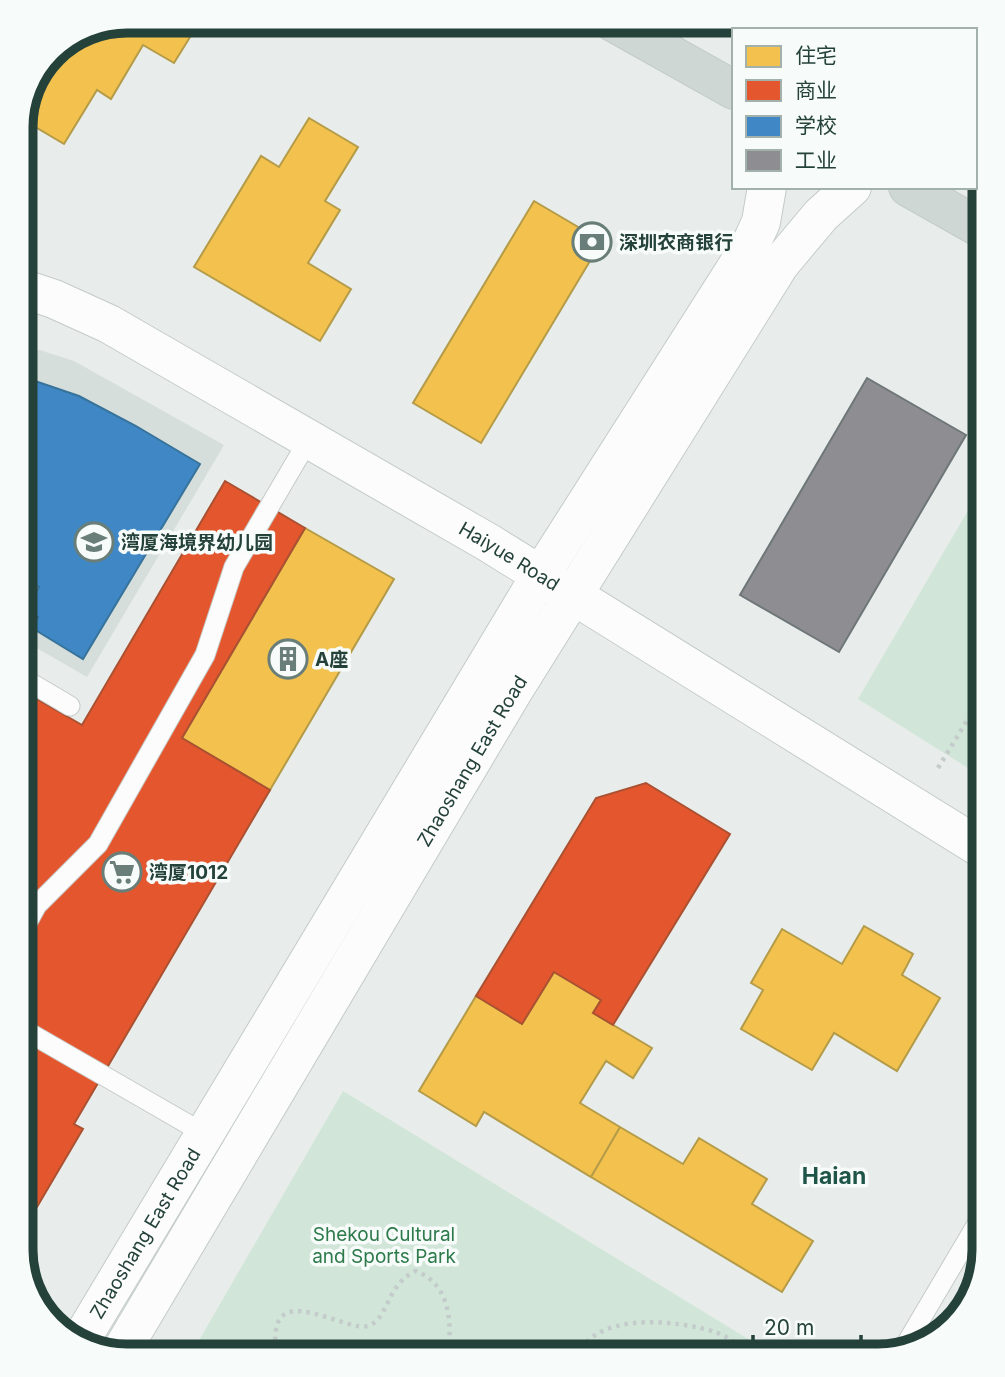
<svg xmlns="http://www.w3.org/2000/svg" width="1005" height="1377" font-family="Inter,'Noto Sans SC',sans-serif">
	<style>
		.built { fill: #d6dedb }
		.green { fill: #d1e6d8 }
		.homes { fill: #f2c14e; stroke: #b49b48; stroke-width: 2 }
		.shops { fill: #e4572e; stroke: #aa5132; stroke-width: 2 }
		.schools { fill: #3f88c5; stroke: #37739b; stroke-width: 2 }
		.industry { fill: #8d8d92; stroke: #6e7678; stroke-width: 2 }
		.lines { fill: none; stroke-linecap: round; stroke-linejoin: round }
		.lane-casing { stroke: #c5cac8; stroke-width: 21 }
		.secondary-casing { stroke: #c3cbc8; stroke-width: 40 }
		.primary-casing { stroke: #c3ccc9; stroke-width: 40 }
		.path { stroke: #c3ccca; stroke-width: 4.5; stroke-dasharray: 3.5 5; stroke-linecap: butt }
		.lane { stroke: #fcfcfc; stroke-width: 19 }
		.secondary { stroke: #fcfcfc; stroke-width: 38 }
		.primary { stroke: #cfd7d5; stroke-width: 38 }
		.labels { text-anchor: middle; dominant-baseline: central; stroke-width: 7; stroke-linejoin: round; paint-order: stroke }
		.poi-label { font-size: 19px; font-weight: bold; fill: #24423a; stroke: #f7fbf9; text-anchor: start }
		.street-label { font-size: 19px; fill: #24423a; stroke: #f7fbf9 }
		.park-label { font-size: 19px; fill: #2d7a4b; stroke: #f7fbf9 }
		.quarter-label { font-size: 23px; font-weight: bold; fill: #1f5548; stroke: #f7fbf9 }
		.rim { fill: none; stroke: #24423a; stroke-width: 9 }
	</style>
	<rect width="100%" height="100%" fill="#e8edeb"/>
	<path class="built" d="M21,344L74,361L224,445L87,677L21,639Z"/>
	<path class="green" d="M984,483V778L858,699Z
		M343,1091L776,1356H190Z"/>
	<path class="homes" d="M127,21H200L174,63L143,45L111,99L97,90L64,144L22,119L57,48Z
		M309,118L358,147L325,201L340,210L308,263L351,289L320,341L194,267L261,156L279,167Z
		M534,201L602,241L481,443L413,403Z
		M305,528L394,579L270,790L182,738Z
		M864,926L913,954L902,975L940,998L897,1071L834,1033L812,1070L741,1029L763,990L751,983L782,929L842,964Z
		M554,972L601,1000L593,1013L652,1048L633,1078L606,1061L580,1103L620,1127L591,1177L484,1112L476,1126L419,1091L476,996L522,1024Z
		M620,1127L683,1164L699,1138L767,1179L752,1204L813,1241L782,1292L591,1177Z"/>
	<path class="shops" d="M225,481L305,528L182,738L270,790L74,1124L83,1129L21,1234V690L82,725Z
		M646,783L730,834L613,1025L593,1013L601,1000L554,972L522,1024L476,996L596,798Z"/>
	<path class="schools" d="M35,381L79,396L136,426L200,464L83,659L32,628L38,617L25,609L39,587L21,576V384L31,388Z"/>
	<path class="industry" d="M867,378L966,435L839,652L740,595Z"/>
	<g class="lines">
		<g class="lane-casing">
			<path id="lane" d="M21,677L70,706
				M21,934L37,905L98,844L205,655L234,567L309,439
				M21,1028L205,1134
				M903,1349L984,1212"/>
		</g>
		<g class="secondary-casing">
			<g id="secondary">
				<path id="s1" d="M21,288L54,299L109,324L489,543L984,850"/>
				<path id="s2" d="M79,1343L540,576L750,246L761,222L767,187"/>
				<path id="s3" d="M119,1355L512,693L780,264L821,215L852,187"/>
			</g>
		</g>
		<g class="primary-casing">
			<path id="primary" d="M611,21L734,90
				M749,21L764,30
				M975,148L984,153
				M908,187L984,230"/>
		</g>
		<path class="path" d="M938,768L984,693
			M281,1356C276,1348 274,1340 276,1330C282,1287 347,1332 368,1326C389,1319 386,1284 416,1271C451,1285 452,1323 448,1356
			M577,1356C596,1311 678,1320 715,1332C728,1336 741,1348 752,1356"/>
		<use href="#lane" class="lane"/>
		<use href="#secondary" class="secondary"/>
		<use href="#primary" class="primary"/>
	</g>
	<defs>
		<g id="bank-ring" transform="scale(2.0125)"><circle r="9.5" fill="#f7fbf9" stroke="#697e78" stroke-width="1.5"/><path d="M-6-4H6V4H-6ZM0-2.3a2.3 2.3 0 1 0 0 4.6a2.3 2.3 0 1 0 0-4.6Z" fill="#697e78"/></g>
		<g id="school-ring" transform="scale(2.0125)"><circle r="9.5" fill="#f7fbf9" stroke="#697e78" stroke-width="1.5"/><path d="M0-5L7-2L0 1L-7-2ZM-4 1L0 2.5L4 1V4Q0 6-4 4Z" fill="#697e78"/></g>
		<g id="building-ring" transform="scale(2.0125)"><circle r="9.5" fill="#f7fbf9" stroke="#697e78" stroke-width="1.5"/><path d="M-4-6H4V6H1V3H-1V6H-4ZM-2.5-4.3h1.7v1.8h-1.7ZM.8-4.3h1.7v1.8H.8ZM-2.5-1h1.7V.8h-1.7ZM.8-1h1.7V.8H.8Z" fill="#697e78"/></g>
		<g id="supermarket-ring" transform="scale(2.0125)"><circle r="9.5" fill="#f7fbf9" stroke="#697e78" stroke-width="1.5"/><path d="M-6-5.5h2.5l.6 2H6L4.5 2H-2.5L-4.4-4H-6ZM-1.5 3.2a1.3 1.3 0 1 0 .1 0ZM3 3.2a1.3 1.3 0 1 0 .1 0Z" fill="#697e78"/></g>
	</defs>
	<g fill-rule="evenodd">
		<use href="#bank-ring" x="592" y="242"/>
		<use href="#school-ring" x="94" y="542"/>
		<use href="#building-ring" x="288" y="659"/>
		<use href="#supermarket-ring" x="122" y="872"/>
	</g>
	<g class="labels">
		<g class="poi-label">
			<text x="619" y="242">深圳农商银行</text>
			<text x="121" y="542">湾厦海境界幼儿园</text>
			<text x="315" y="659">A座</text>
			<text x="149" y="872">湾厦1012</text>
		</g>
		<g class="street-label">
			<text stroke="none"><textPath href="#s1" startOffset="558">Haiyue Road</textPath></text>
			<text stroke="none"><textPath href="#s3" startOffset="691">Zhaoshang East Road</textPath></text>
			<text stroke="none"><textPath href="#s2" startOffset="128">Zhaoshang East Road</textPath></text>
		</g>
		<g class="park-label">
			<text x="384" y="1234">Shekou Cultural<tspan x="384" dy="22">and Sports Park</tspan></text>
		</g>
		<g class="quarter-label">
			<text x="834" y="1176">Haian</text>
		</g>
	</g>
	<path d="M0 0H1005V1377H0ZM127 33H878A94 94 0 0 1 972 127V1250A94 94 0 0 1 878 1344H127A94 94 0 0 1 33 1250V127A94 94 0 0 1 127 33Z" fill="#f7fbf9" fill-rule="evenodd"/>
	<path class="rim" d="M127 33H878A94 94 0 0 1 972 127V1250A94 94 0 0 1 878 1344H127A94 94 0 0 1 33 1250V127A94 94 0 0 1 127 33Z"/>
	<rect x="732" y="28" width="245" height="161" fill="#f7fbf9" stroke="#a3b1ad" stroke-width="2"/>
	<rect x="746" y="46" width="35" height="21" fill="#f2c14e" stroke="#a3b1ad" stroke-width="2"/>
	<text x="795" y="63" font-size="21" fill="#24423a">住宅</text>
	<rect x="746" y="80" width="35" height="21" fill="#e4572e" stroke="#a3b1ad" stroke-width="2"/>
	<text x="795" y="98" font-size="21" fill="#24423a">商业</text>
	<rect x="746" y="116" width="35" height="21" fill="#3f88c5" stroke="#a3b1ad" stroke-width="2"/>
	<text x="795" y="133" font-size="21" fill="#24423a">学校</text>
	<rect x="746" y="150" width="35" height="21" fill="#8d8d92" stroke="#a3b1ad" stroke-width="2"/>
	<text x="795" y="168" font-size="21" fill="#24423a">工业</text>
	<path d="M753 1335v10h108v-10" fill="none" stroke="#24423a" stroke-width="3.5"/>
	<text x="764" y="1335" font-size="21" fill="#24423a" stroke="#f7fbf9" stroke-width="5" paint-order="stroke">20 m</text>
</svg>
